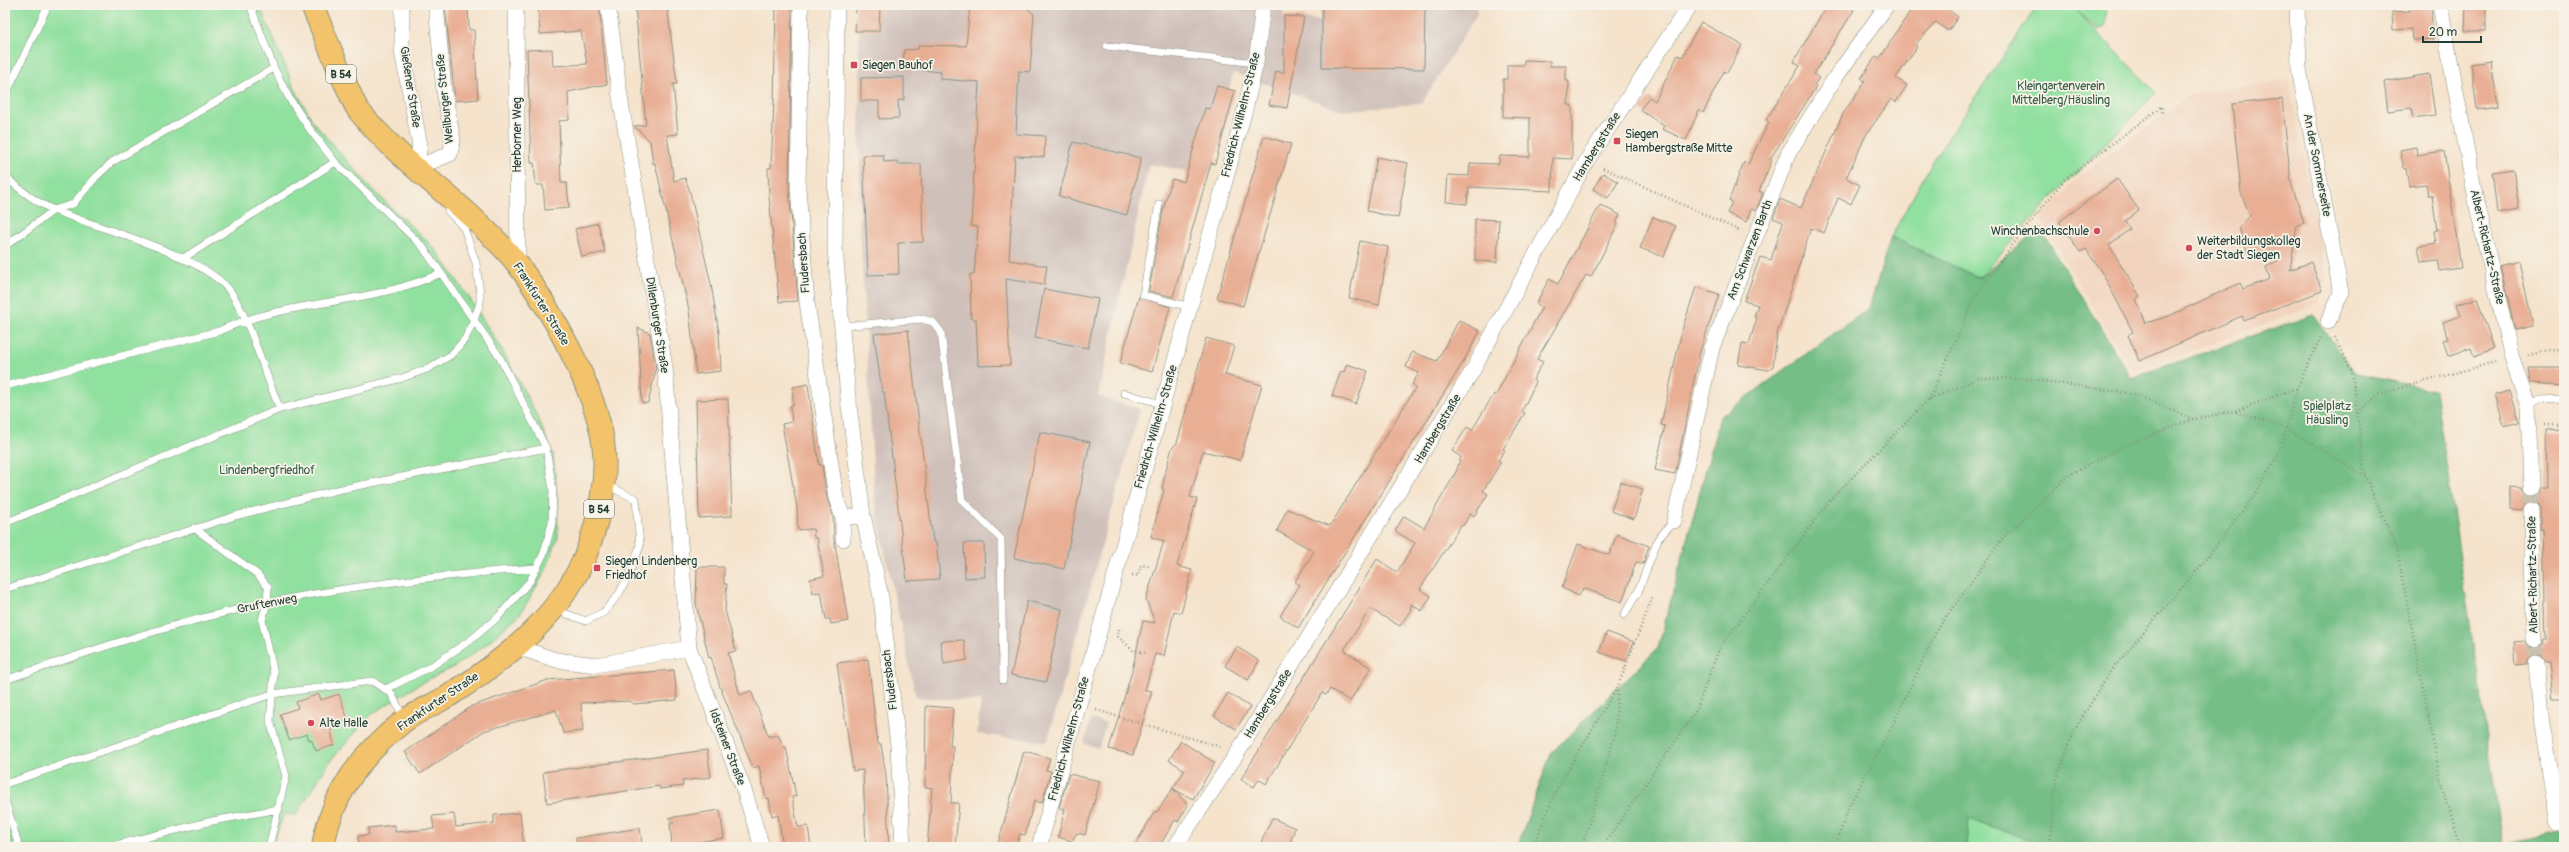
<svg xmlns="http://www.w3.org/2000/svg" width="2569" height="852" font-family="Pangolin,sans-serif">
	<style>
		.built { fill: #f2d4be }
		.industrial { fill: #cfc0ba }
		.green { fill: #90e09f; stroke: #588e6a }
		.forest { fill: #74be86; stroke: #4a7e5d }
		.building { fill: #e9af94 }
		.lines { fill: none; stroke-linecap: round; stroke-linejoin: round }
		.minor-tunnel { stroke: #cac2ae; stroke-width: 15; stroke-dasharray: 15 8; stroke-linecap: butt }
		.service-casing { stroke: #8a9080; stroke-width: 8 }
		.minor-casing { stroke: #8a9080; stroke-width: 16 }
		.primary-casing { stroke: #8a9080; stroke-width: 24 }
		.path { stroke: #8a9080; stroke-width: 2.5; stroke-dasharray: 1 3; stroke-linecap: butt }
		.service { stroke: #fff; stroke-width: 7 }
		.minor { stroke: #fff; stroke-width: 15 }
		.primary { stroke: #f2c36a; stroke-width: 22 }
		.poi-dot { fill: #d1495b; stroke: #f7f3e8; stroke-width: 1.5 }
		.labels { text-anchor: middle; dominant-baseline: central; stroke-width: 3.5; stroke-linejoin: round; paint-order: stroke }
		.shield { fill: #f7f3e8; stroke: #60746a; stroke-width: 1 }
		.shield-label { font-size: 11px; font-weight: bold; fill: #1f3d34 }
		.poi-label { font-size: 12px; fill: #1f3d34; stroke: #f7f3e8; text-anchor: start }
		.park-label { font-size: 12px; fill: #365e49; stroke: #f7f3e8 }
		.street-label { font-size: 12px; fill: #1f3d34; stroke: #f7f3e8 }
	</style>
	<rect width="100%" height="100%" fill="#f7f3e8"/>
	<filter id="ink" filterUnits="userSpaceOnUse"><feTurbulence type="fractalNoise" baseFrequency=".025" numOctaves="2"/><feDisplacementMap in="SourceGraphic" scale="8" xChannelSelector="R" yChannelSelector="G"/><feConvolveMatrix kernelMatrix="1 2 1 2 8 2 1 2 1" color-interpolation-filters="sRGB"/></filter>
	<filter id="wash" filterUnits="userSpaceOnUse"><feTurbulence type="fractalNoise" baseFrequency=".012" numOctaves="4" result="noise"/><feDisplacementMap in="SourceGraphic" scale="16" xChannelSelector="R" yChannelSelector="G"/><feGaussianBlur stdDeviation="0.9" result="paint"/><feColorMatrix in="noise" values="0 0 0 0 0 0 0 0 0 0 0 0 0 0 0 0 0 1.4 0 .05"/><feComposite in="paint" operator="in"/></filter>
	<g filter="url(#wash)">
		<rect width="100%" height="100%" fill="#f5e3cc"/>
		<path class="built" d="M2289,80L2326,276L2319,304L2133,372L2040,220L2079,176L2190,95Z"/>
		<path class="industrial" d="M859,5H1284L1283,18L1358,22V5H1476L1477,14L1422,103L1344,111L1233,73L1209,175L1149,164L1098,396L1140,409L1047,742L977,734L981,701L916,697L875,505L860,227Z
			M1091,719L1106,723L1099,748L1084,744Z"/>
		<path class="green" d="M5,5H259L294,87L313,122L371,188L435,249L470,299L505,355L534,410L553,454L557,499L558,537L545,572L520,614L485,645L454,667L421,683L372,714L330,761L296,815L284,814L271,847H5Z
			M2038,5H2107L2105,26L2099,30L2077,11L2156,93L2043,207L1979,278L1891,237L1934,159Z
			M1969,819L2051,847H1967Z"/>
		<path class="forest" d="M2040,228L2131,378L2313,315L2356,374L2435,390L2503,845L2564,832V847H2051L1969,819L1967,847H1517L1551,753L1658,648L1720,417L1869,308L1891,237L1979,278Z"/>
		<g id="blocks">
			<path class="building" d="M445,5H468L469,30H474L478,99L455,101Z
				M599,5L607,84L568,92L569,120L559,121L561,183H567L569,208L545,210L543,185H536L534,163H531L527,50L552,49L553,66L587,64L581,31L540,34L538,6Z
				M635,5H667L677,84H673L678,134L667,135L674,181L685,178L690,192L711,284L719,333L721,371L696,374L689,310L655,163L653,164L650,141L634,126L646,125Z
				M776,5H792L789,188L798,301L779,302L769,197L768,168H771L774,101Z
				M856,5H880L879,31H855Z
				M970,5H1023L1034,14L1030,72L1019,71L1016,134L1045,136L1044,157L1015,156L1009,260L1047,266L1044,285L1006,279L1010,365L978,366L976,319H971L970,274H974L978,227L971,226L979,82L940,79L941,72L903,68L904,50L918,49L919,45L966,46Z
				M1322,5H1425L1424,69L1322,68Z
				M1827,5H1846L1854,10L1814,74L1819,78L1814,85L1816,87L1770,159L1772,160L1759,191L1763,193L1756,211L1751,209L1746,222L1727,213L1732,202L1729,200L1744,162L1748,164L1769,122L1766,120L1800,66L1794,62L1798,54Z
				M1914,5H1951L1947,9L1958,17L1948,31L1936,22L1915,45L1917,47L1896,78L1907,85L1896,102L1891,99L1866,135L1846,178L1860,185L1851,204L1838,198L1824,233L1811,228L1777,334L1773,366L1768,370L1738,365L1742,343L1749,344L1757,318L1754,317L1758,305L1744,301L1760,257L1771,260L1783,222L1773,218L1780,199L1801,208L1843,114L1865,81L1861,78L1876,56L1880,58Z
				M2410,5H2431L2433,39L2412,40L2411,29L2393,30L2392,12L2410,11Z
				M2466,5H2486V31H2465Z
				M1284,16L1304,17L1287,108L1269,105L1276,71L1284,73Z
				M1701,22L1742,45L1727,73L1724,71L1703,113L1699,110L1686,140L1662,129L1664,126L1640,110L1649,97L1655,101L1678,55L1682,57Z
				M1524,60L1550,61V66H1566V81H1569L1568,105H1572V159L1553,158L1552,191L1469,187L1467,204L1446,202L1448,175L1469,176L1470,163L1499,164L1500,156L1530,157V118L1503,117V79H1507V65H1524Z
				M2491,61L2498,106L2477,109L2471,64Z
				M2429,74L2435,115L2413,118L2411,108L2388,111L2384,82Z
				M904,77V100H898L899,118L879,119V101H861V78Z
				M1217,86L1235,91L1215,164L1211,163L1173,297L1149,291L1163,210L1172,179L1184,182L1205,108L1210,109Z
				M2282,99L2291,182L2304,223L2297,225L2290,270L2311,262L2322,291L2244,320L2242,316L2139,361L2128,335L2133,332L2104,276L2086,249L2080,252L2059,222L2117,179L2139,210L2125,221L2130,229L2109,245L2140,296L2136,299L2146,323L2169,316L2240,283L2243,289L2270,279L2266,267L2281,259L2247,252L2239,228L2250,216L2241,193L2232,104Z
				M1264,136L1291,144L1243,306L1217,298Z
				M1073,142L1141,158L1127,215L1059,196Z
				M2416,147L2417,155L2444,151L2461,268L2440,271L2438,260L2421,262L2418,246L2436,243L2434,231L2437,230L2432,195H2428L2426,184L2409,186L2406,169H2404L2400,150Z
				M863,155H883L884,162L897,161V164H921L923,242L898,243L899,274L868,275Z
				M1377,157L1408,163L1398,218L1367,211Z
				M2513,169L2519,209L2497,213L2492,172Z
				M1603,173L1618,182L1608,198L1593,189Z
				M1600,205L1620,215L1616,223L1618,224L1591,277L1586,275L1537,359L1543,362L1533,380L1536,382L1522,411L1525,413L1503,449L1505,450L1498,460L1501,462L1483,491L1488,494L1474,516L1470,514L1463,526L1461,525L1420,589L1431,596L1422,611L1411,604L1410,611L1400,626L1370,609L1344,650L1371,668L1350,701L1330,689L1326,695L1322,693L1266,784L1259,779L1254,787L1241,779L1246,771L1377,559L1397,572L1415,543L1395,531L1404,516L1424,528L1456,472L1461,457L1452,451L1467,427L1472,430L1494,394L1496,395L1542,307L1536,304L1549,279L1558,284Z
				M1653,217L1676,226L1664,257L1640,248Z
				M1475,219L1499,220L1497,262L1475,261Z
				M598,223L605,252L582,257L575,229Z
				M1360,241L1388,247L1379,305L1349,298Z
				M2519,261L2533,326L2515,330L2500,266Z
				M1696,287L1719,294L1700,352L1675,474L1655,470L1665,426L1661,425L1666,402L1682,330Z
				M1044,289L1098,299L1088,348L1035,338Z
				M1139,297L1170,307L1152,372L1120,363Z
				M2477,298L2494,349L2474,356L2471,348L2448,356L2443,340L2448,339L2443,322L2460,316L2456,305Z
				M1459,320L1480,331L1462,364L1298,628L1280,616L1300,585L1295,582L1314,551L1277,531L1287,509L1330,526L1416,387L1412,384L1419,373L1406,367L1412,352L1437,361Z
				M638,328L650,333L656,369L648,403H642Z
				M908,330L933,542H936L940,579L907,581L884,392H882L874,334Z
				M1206,338L1234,346L1225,375L1262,385L1240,460L1203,451L1190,497L1197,499L1177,566L1192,570L1181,613L1174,611L1164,656L1155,654L1145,690L1152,691L1133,755L1109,749L1132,671L1143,621L1155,623L1146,599L1164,541L1151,537L1164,490L1162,489L1166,470L1172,448L1177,443Z
				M1347,364L1368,371L1356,404L1332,396L1341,371L1344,372Z
				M2528,368H2564V385L2530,383Z
				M808,384L819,465H822L827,499L833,515L834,539L848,621L831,624L830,619H826L821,592L813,593L810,579L824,576L817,538H814L813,529L798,530L797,508L782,424L792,422L790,406L793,405V387Z
				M2509,390L2519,422L2504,426L2495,394Z
				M728,399L732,516L699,518L696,400Z
				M2564,430V699H2553L2549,662H2545L2540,655L2535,654L2528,659L2527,664L2516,665L2514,642L2525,641L2529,648L2535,649L2542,645L2543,639H2546L2543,529H2540V509L2536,502L2531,501L2526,503L2522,510L2511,509V487L2522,488L2524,493L2531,497L2536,495L2540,489H2547L2546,431Z
				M1040,432L1090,442L1064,569L1014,558Z
				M1621,482L1643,489L1634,519L1611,511Z
				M1617,534L1649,546L1643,564L1636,562L1622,602L1583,588L1579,596L1562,588L1578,544L1609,555Z
				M964,543H984L985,577L965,578Z
				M697,567H724V584H727L725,610L736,651L728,653L740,695L751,691L769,737L778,734L784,748L786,747L796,796L792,797L798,827L808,826L811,847H783L778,815L772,816L769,798L766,799L759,766L753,768L720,687L711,657L709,658L696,604Z
				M1027,601L1062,609L1046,682L1011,675Z
				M1607,632L1634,642L1626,661L1599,652Z
				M964,640L967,660L944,664L940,641Z
				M1237,647L1259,661L1248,680L1225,666Z
				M868,659L878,744H881L886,775L889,847H866L863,770L853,771L837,663Z
				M674,670L677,700L647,703L634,704L630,701L581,703L583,731L563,733L556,710L484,731L420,774L405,752L472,706L548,680Z
				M1228,693L1250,707L1236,729L1214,716Z
				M319,694L321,700L339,694L348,720L330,726L334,745L316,751L311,739L309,740L307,734L289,740L280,714L298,708L296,702Z
				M926,706L953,708L950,746H953L951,803H959L955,847H927L932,788L925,787Z
				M1181,741L1215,763L1193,799L1173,789L1188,805L1178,822L1175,820L1159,847H1134L1155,811L1157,812L1185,770L1169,760Z
				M707,750L711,777L682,781L683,786L660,789L659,786L547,803L543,772Z
				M1024,751L1050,758L1046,770L1051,771L1042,803L1034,801L1025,835L1020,834L1016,847H997Z
				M1069,774L1100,781L1085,835L1077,833L1072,841L1058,837L1065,810L1059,808Z
				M720,810L724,838L672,846L670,823H674L668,818Z
				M520,813L524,847H359L358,836L369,835L368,828L395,825V832L434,829L432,816L454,814L456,827L494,823V815Z
				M1272,818L1295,828L1289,847H1259Z
				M640,828L642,844L623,847H577L576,838Z"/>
		</g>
	</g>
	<g filter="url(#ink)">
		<use href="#blocks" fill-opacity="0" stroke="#8a9080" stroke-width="1"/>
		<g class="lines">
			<path class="minor-tunnel" d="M2531,488V510
				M2534,640L2536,663"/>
			<g class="service-casing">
				<path id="service" d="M250,5L274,68L289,98L311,131L335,162L422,246L499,356L546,448L553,490L552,523L544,553L530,581L498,617L472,639L432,666L386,689
					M1236,5L1263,8
					M1107,46L1256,63
					M5,96L48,5
					M5,176C20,190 35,202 54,210C98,229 207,255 232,294C251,323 265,375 280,409
					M1159,204L1143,295L1190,307
					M5,246L54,210L73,204L96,177L112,162L274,68
					M182,259L335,162
					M842,326L922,319L933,322L941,332L962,500L1001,539L1003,680
					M5,386L219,331C288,299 371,305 441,273
					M1124,393L1162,404
					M2528,406L2540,400L2564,399
					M5,523L280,409L402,378L427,369L451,355L465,339L474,320L480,303V293L476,263L464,228L448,211L454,204
					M194,528L257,574L268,587L267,603L262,620L274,674L270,721L286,776L269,847
					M5,589L235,516L337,490L546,448
					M556,610L586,621L604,612L619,594L630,572L640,546L636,499L606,485
					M1624,615L1638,592L1658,539L1674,521
					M5,680C78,655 151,630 227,612C328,587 434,576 537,568
					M5,784L272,694L372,681L391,693L404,718
					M5,800L19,847
					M108,847L212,821L279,809"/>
			</g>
			<g class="minor-casing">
				<path id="minor" d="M402,5V51L420,146L415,168
					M516,5L518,265
					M608,5L620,97L665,368L689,648L744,790L762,847
					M801,5L798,188L807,302L836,498L843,518L863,515
					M837,5L835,248L848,398L863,515L881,597L898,746L903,847
					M2297,5L2299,69L2341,293L2328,322
					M2440,5L2478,211L2512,358L2528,406L2531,488
					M415,168L450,154L453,140L444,91L436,5
					M2531,510L2534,640
					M1674,521L1712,348L1788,154L1833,81L1887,5
					M843,539V518
					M517,647L556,660L596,665L689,648
					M2536,663L2542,725L2558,823
					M1039,847L1244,113L1256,63L1263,5
					M1175,847L1238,752L1473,370L1587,160L1690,5"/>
			</g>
			<g class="primary-casing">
				<path id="primary" d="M312,5C323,31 333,57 345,83C350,92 353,103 359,111C393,153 436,184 475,220C490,234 507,250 519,266C552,311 595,388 603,442C608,476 600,515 589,546C566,612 507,659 450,695C435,704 418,711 404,721C363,753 331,795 323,847"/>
			</g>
			<path class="path" d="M1603,168L1740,231
				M2335,337L2352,372L2365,476
				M2529,355L2564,348
				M1929,400L1975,297L2011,247L2063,181L2162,106V115
				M2236,412L2285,428L2365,476L2397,549L2442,788L2460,847
				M2358,413L2379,394L2495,362
				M2545,426H2564
				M1132,575L1138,576L1141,565L1150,566
				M1119,629L1117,636L1133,650L1147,653
				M1096,710L1221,747
				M1533,847L1557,788L1618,686L1653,596
				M1582,847L1615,735L1618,688
				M1602,847L1696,711L1719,649L1830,500L1928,400L1979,378L2030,379L2133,394L2193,419
				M1835,847L1849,806L1892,726L1937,630L2002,539L2069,475L2122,447L2193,419L2235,411L2297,388
				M2050,847L2056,781L2074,731L2109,673L2202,564L2254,496L2281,449L2297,388L2321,337"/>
			<use href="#service" class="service"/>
			<use href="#minor" class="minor"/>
			<use href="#primary" class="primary"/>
		</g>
	</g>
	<g class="poi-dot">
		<rect x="850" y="61" width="8" height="8" rx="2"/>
		<rect x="1613" y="137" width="8" height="8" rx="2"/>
		<circle cx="2097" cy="231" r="4"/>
		<circle cx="2189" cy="248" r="4"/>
		<rect x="593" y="564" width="8" height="8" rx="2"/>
		<circle cx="311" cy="723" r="4"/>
	</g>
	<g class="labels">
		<g class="shield">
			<rect x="326" y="65" width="30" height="18" rx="3"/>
			<rect x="584" y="500" width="30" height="18" rx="3"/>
		</g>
		<g class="shield-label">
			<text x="341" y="74">B 54</text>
			<text x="599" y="509">B 54</text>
		</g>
		<g class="poi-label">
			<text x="862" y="65">Siegen Bauhof</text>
			<text x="1625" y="134">Siegen<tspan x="1625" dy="14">Hambergstraße Mitte</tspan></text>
			<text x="2089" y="231" text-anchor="end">Winchenbachschule</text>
			<text x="2197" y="241">Weiterbildungskolleg<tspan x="2197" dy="14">der Stadt Siegen</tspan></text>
			<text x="605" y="561">Siegen Lindenberg<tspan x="605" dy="14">Friedhof</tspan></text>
			<text x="319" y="723">Alte Halle</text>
		</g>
		<g class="park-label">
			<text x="2061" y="86">Kleingartenverein<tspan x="2061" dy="14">Mittelberg/Häusling</tspan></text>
			<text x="2327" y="406">Spielplatz<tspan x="2327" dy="14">Häusling</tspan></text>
			<text x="267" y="470">Lindenbergfriedhof</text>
		</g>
		<g class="street-label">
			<text transform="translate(410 87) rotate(81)">Gießener Straße</text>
			<text transform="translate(445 99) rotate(-96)">Weilburger Straße</text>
			<text transform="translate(1241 115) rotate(-76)">Friedrich-Wilhelm-Straße</text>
			<text transform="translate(517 135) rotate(-90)">Herborner Weg</text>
			<text transform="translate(1597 147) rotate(-58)">Hambergstraße</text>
			<text transform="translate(2317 165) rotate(79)">An der Sommerseite</text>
			<text transform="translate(2487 247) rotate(77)">Albert-Richartz-Straße</text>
			<text transform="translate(1750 250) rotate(-69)">Am Schwarzen Barth</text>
			<text transform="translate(804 263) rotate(-94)">Fludersbach</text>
			<text transform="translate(541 304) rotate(58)">Frankfurter Straße</text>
			<text transform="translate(657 325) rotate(81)">Dillenburger Straße</text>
			<text transform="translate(1156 427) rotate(-74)">Friedrich-Wilhelm-Straße</text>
			<text transform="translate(1438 429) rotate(-59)">Hambergstraße</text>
			<text transform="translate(2533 575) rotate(-91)">Albert-Richartz-Straße</text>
			<text transform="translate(267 604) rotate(-11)">Gruftenweg</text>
			<text transform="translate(890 680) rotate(-97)">Fludersbach</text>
			<text transform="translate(438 702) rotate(-34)">Frankfurter Straße</text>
			<text transform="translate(1268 704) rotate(-58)">Hambergstraße</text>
			<text transform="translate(1069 739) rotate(-75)">Friedrich-Wilhelm-Straße</text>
			<text transform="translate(727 747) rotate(69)">Idsteiner Straße</text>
		</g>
	</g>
	<rect width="2569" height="852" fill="none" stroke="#f7f3e8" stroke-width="20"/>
	<path d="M2423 36v6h58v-6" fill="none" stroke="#1f3d34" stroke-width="2"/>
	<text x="2429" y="36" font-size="12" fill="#1f3d34" stroke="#f7f3e8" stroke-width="3" paint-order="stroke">20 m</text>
</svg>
